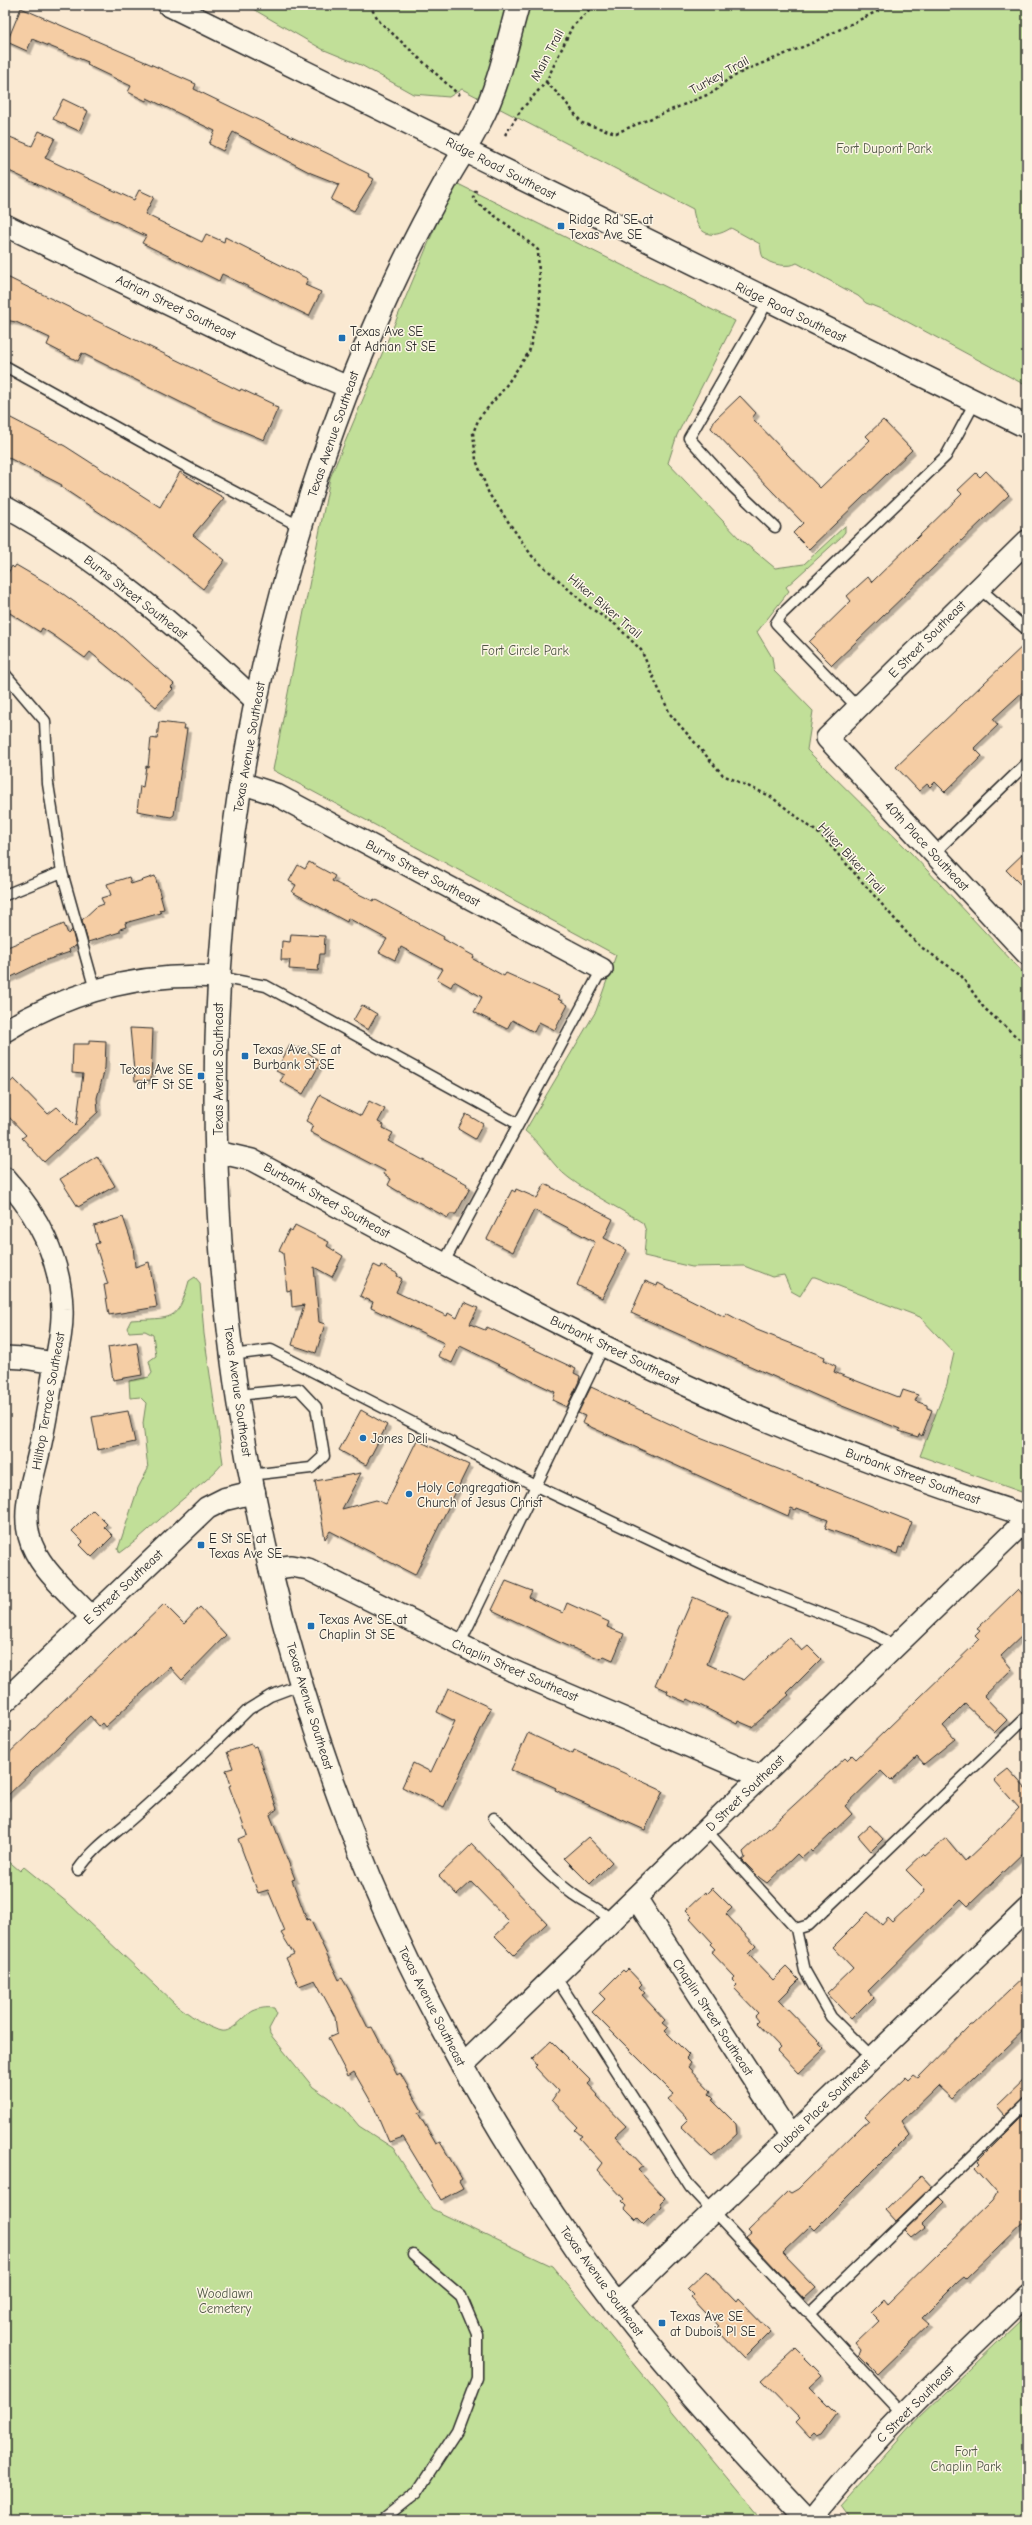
<svg xmlns="http://www.w3.org/2000/svg" width="1032" height="2525" font-family="'Comic Neue',sans-serif">
	<style>
		.green { fill: #c1df98; stroke: #768562 }
		.building { fill: #f5cda4; stroke: #2b2b2b; filter: url(#shadow) }
		.lines { fill: none; stroke-linecap: round; stroke-linejoin: round }
		.service-casing { stroke: #2b2b2b; stroke-width: 13 }
		.minor-casing { stroke: #2b2b2b; stroke-width: 24 }
		.tertiary-casing { stroke: #2b2b2b; stroke-width: 25 }
		.secondary-casing { stroke: #2b2b2b; stroke-width: 25 }
		.path { stroke: #2b2b2b; stroke-width: 2.5; stroke-dasharray: 3 3; stroke-linecap: butt }
		.service { stroke: #fcf5e5; stroke-width: 10 }
		.minor { stroke: #fcf5e5; stroke-width: 21 }
		.tertiary { stroke: #fcf5e5; stroke-width: 22 }
		.secondary { stroke: #fcf5e5; stroke-width: 22 }
		.poi-dot { fill: #1f6fb2; stroke: #fcf5e5; stroke-width: 1.5 }
		.labels { text-anchor: middle; dominant-baseline: central; stroke-width: 3; stroke-linejoin: round; paint-order: stroke }
		.street-label { font-size: 13px; fill: #2b2b2b; stroke: #fcf5e5 }
		.park-label { font-size: 13px; fill: #505846; stroke: #fcf5e5 }
		.poi-label { font-size: 13px; fill: #2b2b2b; stroke: #fcf5e5; text-anchor: start }
	</style>
	<defs>
		<filter id="shadow"><feDropShadow dx="3.5" dy="3.5" stdDeviation="0" flood-color="#0004"/></filter>
	</defs>
	<rect width="100%" height="100%" fill="#fae9d2"/>
	<filter id="ink" filterUnits="userSpaceOnUse"><feTurbulence type="fractalNoise" baseFrequency=".025" numOctaves="2"/><feDisplacementMap in="SourceGraphic" scale="8" xChannelSelector="R" yChannelSelector="G"/><feConvolveMatrix kernelMatrix="1 2 1 2 8 2 1 2 1" color-interpolation-filters="sRGB"/></filter>
	<g filter="url(#ink)">
		<path class="green" d="M246,5H1027V386L891,313L866,303L858,296L797,263C789,268 769,265 763,257C761,254 761,248 760,244L731,228C709,242 696,232 693,209L462,89L449,97L413,94L361,65L322,49Z
			M454,182L735,321L677,435L668,463L740,539L775,568L804,564L845,526V532L840,538L786,587L789,591L757,632L772,657L774,671L813,711L807,750L912,854L1027,977V1494L920,1456L947,1384L954,1353L920,1317L815,1277H812L800,1296L791,1291L784,1275L772,1277L744,1266L692,1267L644,1256L646,1231L643,1223C619,1208 592,1195 569,1178C551,1165 542,1144 525,1131L596,1011L616,955L273,770L330,478Z
			M195,1277L200,1283L204,1334L223,1463C210,1479 193,1490 177,1504C158,1520 141,1538 120,1553L118,1549L138,1488L148,1469L143,1423L146,1403L140,1397L130,1398L129,1381L149,1377L152,1373L149,1361L156,1356L153,1335L145,1331L129,1332L127,1328L131,1320C172,1317 177,1324 189,1281Z
			M5,1858L20,1871L24,1867L68,1903L175,2004C188,2013 206,2028 222,2031C232,2033 244,2016 253,2011C260,2008 266,2007 274,2008L277,2014L269,2029L270,2034L313,2087L345,2109L359,2126L393,2148L432,2209L552,2266L763,2520H5Z
			M1027,2314V2520H851L841,2506L920,2417Z"/>
		<path class="building" d="M21,8L196,84L194,89L335,157L369,174L368,176L374,179L354,211L331,200L339,184L311,173L233,132L223,151L209,144L215,131L147,98L146,101L128,92L131,86L87,65L88,62L32,39L27,51L7,42Z
			M63,99L88,111L79,131L53,119Z
			M39,131L55,138L45,158L134,200L139,190L154,197L145,214L202,242L206,234L224,242L225,237L308,279L305,285L321,292L309,316L222,274L219,281L142,243L146,236L5,169V135L32,146Z
			M5,276L240,391L241,389L273,404L272,406L278,408L264,440L216,420L82,353L78,361L47,345L50,338L16,322L5,320Z
			M740,396L756,413L752,418L820,488L870,440L866,436L883,420L912,450L809,549L793,533L803,523L711,428L715,420Z
			M5,415L65,446L160,507L180,472L224,498L193,535L225,560L203,589L141,540L61,487L62,485L5,456Z
			M986,471L1009,495L832,665L809,642L851,601L847,596L868,577L872,582L962,494L958,490L976,473L980,477Z
			M16,565L52,586L115,631L174,684L171,687L173,689L156,707L90,652L85,658L53,635L42,628L40,632L5,610V578L12,566L14,568Z
			M1027,642V688L993,719L998,725L974,748L982,756L945,792L935,782L930,787L927,784L919,791L896,767Z
			M159,722L184,725L183,729H187L174,815L171,817L137,811L140,786L143,787L146,766L148,767L151,738L157,739Z
			M1027,850V891L1006,870Z
			M309,862L335,876L332,881L373,901L374,899L444,937L443,939L474,956L473,959L504,976L506,973L560,997L558,999L568,1005L555,1030L539,1022L534,1032L512,1020L507,1029L474,1012L482,997L454,981L451,987L437,979L443,969L401,947L395,960L379,952L387,939L348,918L347,922L292,892L296,885L289,881L298,865L305,869Z
			M155,876L164,909L159,910L161,913L125,923L126,927L120,929V932L88,942L82,920L96,907L104,904L101,898L111,895L107,884L129,877L131,884Z
			M64,924L68,934L72,930L76,946L69,949L70,952L44,961L5,980V948Z
			M291,934L325,936L324,954H320L318,971L289,969L290,960H281L282,941L290,942Z
			M362,1005L377,1014L368,1030L353,1021Z
			M130,1028L153,1029L151,1080L135,1081Z
			M89,1040L106,1041L105,1068L97,1098L98,1112L44,1162L22,1138L26,1135L5,1113V1087L14,1079L48,1114L57,1107L76,1126L83,1074L72,1073L73,1044H89Z
			M290,1045L298,1049L300,1047L321,1062L303,1094L280,1081L284,1075L276,1071Z
			M320,1095L361,1116L369,1101L385,1109L378,1122L384,1125L383,1128L393,1133L388,1141L467,1184L466,1186L470,1188L456,1214H450L448,1218L396,1190L388,1185L391,1179L384,1174L385,1171L310,1132L313,1125L306,1121Z
			M466,1114L483,1124L475,1139L458,1129Z
			M97,1156L115,1186L78,1207L60,1179Z
			M545,1184L613,1219L604,1238L627,1250L602,1298L577,1285L595,1242L534,1210L513,1252L487,1239L512,1190L515,1192L516,1189L537,1198Z
			M123,1217L133,1246L135,1267L149,1262L157,1307L109,1315L104,1285L108,1284L95,1244L99,1243L94,1226Z
			M295,1225L329,1242L327,1246L343,1256L332,1277L314,1267L319,1322L325,1324L316,1353L292,1345L304,1305L292,1307L291,1290L287,1291L283,1253L279,1251L289,1230L292,1232Z
			M374,1265L380,1268L381,1265L398,1274L397,1276L402,1279L396,1292L447,1316L448,1313L457,1318L464,1302L478,1308L470,1324L485,1330L487,1327L576,1369L574,1373L580,1376L579,1381L567,1407L552,1400L555,1392L460,1346L452,1363L438,1356L444,1343L371,1308L373,1302L360,1296Z
			M645,1281L657,1286L658,1283L725,1317L726,1313L757,1330L825,1357L824,1360L836,1366L834,1372L900,1398L903,1390L918,1395L915,1401L927,1405V1408L932,1410L922,1436L919,1434L918,1437L899,1431L900,1429L822,1398L631,1313Z
			M137,1342L142,1375L113,1380L108,1347Z
			M591,1387L700,1438L912,1522L902,1548L899,1547L897,1554L825,1528L828,1520L797,1508L796,1510L791,1508L788,1516L582,1423L585,1416L578,1413Z
			M361,1410L387,1425L366,1465L339,1450Z
			M128,1411L135,1442L98,1450L92,1417Z
			M417,1440L469,1465L415,1575L330,1531L325,1539L315,1481L361,1473L342,1509L376,1500L386,1504Z
			M93,1510L107,1524L104,1527L113,1536L92,1557L80,1545L83,1542L72,1531Z
			M506,1581L532,1591L529,1597L533,1600L563,1613L567,1603L609,1622L607,1627L624,1634L613,1660L604,1656L601,1659L565,1645L492,1610Z
			M1018,1589L1027,1599V1631L1001,1656L1012,1669L984,1696L1007,1720L995,1732L965,1704L943,1726L955,1739L924,1764L917,1756L891,1781L881,1771L845,1806L852,1814L812,1852L810,1850L801,1858L797,1854L767,1883L760,1878L742,1860L745,1858L743,1852L845,1758L847,1760L852,1755L856,1759L979,1640L975,1636L980,1631L977,1629Z
			M693,1597L728,1612L707,1664L744,1680L789,1637L802,1651L808,1646L821,1659L787,1693L789,1695L752,1727L738,1721L737,1724L688,1699L686,1702L667,1694L668,1691L655,1685Z
			M164,1604L184,1624L200,1607L226,1635L182,1680L170,1667L105,1727L102,1723L99,1726L90,1716L5,1798V1757Z
			M448,1688L491,1708L444,1807L402,1787L413,1763L431,1772L455,1721L437,1712Z
			M528,1733L573,1754L574,1750L663,1791L645,1830L555,1790L556,1788L541,1781L511,1770Z
			M251,1744L253,1747L256,1746L277,1809L270,1815L295,1879L292,1880L307,1920L310,1919L339,1980L342,1978L349,1990L368,2028L372,2027L397,2075L400,2073L422,2111L418,2113L436,2144L440,2142L462,2179L459,2181L463,2188L441,2200L403,2137L389,2142L374,2107L354,2072L348,2076L328,2038L337,2034L335,2017L315,1980L299,1986L286,1958L294,1954L281,1933L285,1931L268,1890L258,1893L238,1839L247,1835L229,1786L231,1785L226,1770L233,1768L227,1752Z
			M1008,1769L1027,1790V1849L968,1906L961,1899L868,1991L873,1997L851,2019L827,1993L853,1968L833,1947L868,1912L882,1925L888,1918L892,1922L924,1892L925,1889L906,1870L923,1854L925,1856L946,1838L965,1861L1003,1825L1019,1808L994,1780Z
			M870,1825L883,1839L871,1851L858,1836Z
			M588,1837L612,1862L590,1884L564,1858Z
			M472,1844L547,1923L514,1955L495,1936L510,1922L471,1882L457,1895L439,1876Z
			M712,1888L732,1908L726,1914L756,1946L748,1954L773,1980L786,1967L799,1980L779,2000L821,2043L819,2044L824,2049L799,2073L778,2051L781,2048L757,2023L759,2021L755,2016L758,2013L734,1988L737,1985L732,1980L735,1977L711,1952L715,1949L710,1944L712,1942L690,1918L692,1916L686,1910L705,1892L706,1894Z
			M628,1969L642,1984L639,1987L645,1993L642,1995L665,2020L662,2023L668,2028L665,2031L689,2055L686,2058L691,2063L688,2067L711,2091L709,2094L714,2099L712,2100L736,2124L737,2134L712,2157L681,2127L688,2120L668,2099L674,2094L592,2012L605,1999L600,1994L605,1988L623,1970L625,1972Z
			M1027,1974V2027L952,2099L938,2086L902,2121L910,2134L815,2229L811,2225L782,2253L816,2288L804,2299L746,2237L751,2233L748,2230L788,2191L791,2193L798,2189L863,2125L869,2120L865,2116L906,2077L909,2080L914,2075L918,2078L970,2025H973Z
			M551,2041L591,2081L588,2084L598,2095L597,2096L626,2126L615,2136L643,2166L638,2170L665,2198L660,2203L662,2206L644,2224L638,2218L636,2220L625,2209L627,2206L622,2201L624,2199L597,2170L602,2163L579,2138L582,2136L575,2130L578,2127L552,2100L558,2091L535,2067L537,2065L532,2059Z
			M1027,2077V2097L1005,2115L997,2106Z
			M1027,2112V2220L966,2279L964,2277L958,2282L922,2318L929,2324L877,2374L859,2356L861,2351L855,2344L879,2321L870,2312L883,2299L887,2304L993,2200L997,2193L975,2168L980,2163L978,2161Z
			M921,2176L931,2187L896,2221L886,2210Z
			M939,2197L944,2202L922,2224L925,2227L911,2238L904,2231Z
			M706,2271L736,2302L738,2299L770,2332L744,2358L716,2329L719,2327L691,2297L693,2295L687,2289Z
			M796,2349L822,2375L809,2387L837,2415L822,2435L817,2437L814,2434L810,2438L796,2423L800,2419L762,2380Z"/>
		<g class="lines">
			<g class="service-casing">
				<path id="service" d="M768,301L689,438L733,487L775,527
					M5,366L189,468L301,527
					M979,588L1027,630
					M5,674L45,721L48,784L62,872L95,990
					M858,708L776,623L782,614L946,456L975,402
					M934,853L1027,763
					M5,895L62,872
					M219,977L266,986L518,1124
					M443,1264L602,969
					M231,1355L271,1350L536,1486L731,1578L872,1633L896,1647
					M237,1395L299,1389L316,1407L324,1456L311,1468L250,1475
					M459,1645L604,1345
					M494,1818C520,1844 544,1873 574,1895C587,1905 598,1907 612,1921
					M706,1830L796,1929L805,1971L831,2017L872,2058
					M78,1870C94,1847 115,1834 135,1816C174,1781 212,1746 249,1709L270,1696L302,1684
					M796,1929L809,1925L1027,1716
					M555,1976L690,2187L903,2414
					M809,2314L1027,2103
					M382,2520L417,2492L457,2431L477,2378V2334L461,2296L413,2255"/>
			</g>
			<g class="minor-casing">
				<path id="minor" d="M5,225L273,355L348,387
					M5,507C99,558 179,628 256,701
					M1027,541L827,738L1027,954
					M241,783L275,794L602,969
					M5,1031C70,991 142,972 219,977
					M217,1152L252,1160C411,1246 570,1335 737,1408C832,1449 929,1484 1027,1516
					M5,1178C37,1214 61,1259 62,1309C63,1331 57,1353 53,1375C49,1401 45,1426 39,1452C33,1479 22,1508 29,1536C37,1568 70,1593 91,1617
					M5,1357L23,1358L55,1363
					M270,1569L291,1566L308,1569L513,1671L761,1777
					M636,1898L791,2137
					M462,2066L1027,1519
					M617,2304L1027,1909
					M810,2520C875,2437 952,2367 1027,2294"/>
			</g>
			<g class="tertiary-casing">
				<path id="tertiary" d="M5,1701L207,1508L225,1499L254,1492"/>
			</g>
			<g class="secondary-casing">
				<path id="secondary" d="M169,5L1027,427
					M518,5C507,44 499,86 480,122C470,143 457,161 446,181C426,217 407,254 390,291C345,387 311,486 283,588C168,1010 202,1474 370,1877C425,2007 496,2131 576,2248C643,2346 725,2433 806,2520"/>
			</g>
			<path class="path" d="M369,5L380,22L459,95
				M546,82L564,100L582,123L616,133L714,92L727,80L748,69L810,44L890,5
				M505,135L521,110L546,82L572,27L594,5
				M476,190L473,198L477,203L513,229L538,250L540,305L529,352L503,390L479,418L473,433L476,460L489,494L532,556L586,605L616,625L641,650L670,714L723,775L770,796L822,836L907,933L921,947L960,974L984,1008L1027,1046"/>
			<use href="#service" class="service"/>
			<use href="#minor" class="minor"/>
			<use href="#tertiary" class="tertiary"/>
			<use href="#secondary" class="secondary"/>
		</g>
	</g>
	<g class="poi-dot">
		<rect x="557" y="222" width="8" height="8" rx="2"/>
		<rect x="338" y="334" width="8" height="8" rx="2"/>
		<rect x="241" y="1052" width="8" height="8" rx="2"/>
		<rect x="197" y="1072" width="8" height="8" rx="2"/>
		<circle cx="363" cy="1438" r="4"/>
		<circle cx="409" cy="1494" r="4"/>
		<rect x="197" y="1541" width="8" height="8" rx="2"/>
		<rect x="307" y="1622" width="8" height="8" rx="2"/>
		<rect x="658" y="2319" width="8" height="8" rx="2"/>
	</g>
	<g class="labels">
		<g class="street-label">
			<text transform="translate(547 55) rotate(-62)">Main Trail</text>
			<text transform="translate(719 75) rotate(-29)">Turkey Trail</text>
			<text transform="translate(501 168) rotate(27)">Ridge Road Southeast</text>
			<text transform="translate(176 307) rotate(26)">Adrian Street Southeast</text>
			<text transform="translate(791 312) rotate(26)">Ridge Road Southeast</text>
			<text transform="translate(333 434) rotate(-71)">Texas Avenue Southeast</text>
			<text transform="translate(136 597) rotate(38)">Burns Street Southeast</text>
			<text transform="translate(605 606) rotate(40)">Hiker Biker Trail</text>
			<text transform="translate(927 639) rotate(-45)">E Street Southeast</text>
			<text transform="translate(249 747) rotate(-80)">Texas Avenue Southeast</text>
			<text transform="translate(927 846) rotate(47)">40th Place Southeast</text>
			<text transform="translate(852 858) rotate(47)">Hiker Biker Trail</text>
			<text transform="translate(423 873) rotate(28)">Burns Street Southeast</text>
			<text transform="translate(218 1069) rotate(-90)">Texas Avenue Southeast</text>
			<text transform="translate(327 1200) rotate(29)">Burbank Street Southeast</text>
			<text transform="translate(615 1350) rotate(26)">Burbank Street Southeast</text>
			<text transform="translate(238 1391) rotate(82)">Texas Avenue Southeast</text>
			<text transform="translate(48 1401) rotate(-80)">Hilltop Terrace Southeast</text>
			<text transform="translate(913 1476) rotate(20)">Burbank Street Southeast</text>
			<text transform="translate(123 1587) rotate(-43)">E Street Southeast</text>
			<text transform="translate(515 1670) rotate(24)">Chaplin Street Southeast</text>
			<text transform="translate(310 1706) rotate(73)">Texas Avenue Southeast</text>
			<text transform="translate(745 1793) rotate(-44)">D Street Southeast</text>
			<text transform="translate(432 2006) rotate(63)">Texas Avenue Southeast</text>
			<text transform="translate(713 2017) rotate(57)">Chaplin Street Southeast</text>
			<text transform="translate(822 2106) rotate(-44)">Dubois Place Southeast</text>
			<text transform="translate(602 2281) rotate(54)">Texas Avenue Southeast</text>
			<text transform="translate(915 2404) rotate(-45)">C Street Southeast</text>
		</g>
		<g class="park-label">
			<text x="884" y="148">Fort Dupont Park</text>
			<text x="525" y="650">Fort Circle Park</text>
			<text x="225" y="2293">Woodlawn<tspan x="225" dy="15">Cemetery</tspan></text>
			<text x="966" y="2451">Fort<tspan x="966" dy="15">Chaplin Park</tspan></text>
		</g>
		<g class="poi-label">
			<text x="569" y="219">Ridge Rd SE at<tspan x="569" dy="15">Texas Ave SE</tspan></text>
			<text x="350" y="331">Texas Ave SE<tspan x="350" dy="15">at Adrian St SE</tspan></text>
			<text x="253" y="1049">Texas Ave SE at<tspan x="253" dy="15">Burbank St SE</tspan></text>
			<text x="193" y="1069" text-anchor="end">Texas Ave SE<tspan x="193" dy="15">at F St SE</tspan></text>
			<text x="371" y="1438">Jones Deli</text>
			<text x="417" y="1487">Holy Congregation<tspan x="417" dy="15">Church of Jesus Christ</tspan></text>
			<text x="209" y="1538">E St SE at<tspan x="209" dy="15">Texas Ave SE</tspan></text>
			<text x="319" y="1619">Texas Ave SE at<tspan x="319" dy="15">Chaplin St SE</tspan></text>
			<text x="670" y="2316">Texas Ave SE<tspan x="670" dy="15">at Dubois Pl SE</tspan></text>
		</g>
	</g>
	<rect width="1032" height="2525" fill="none" stroke="#fcf5e5" stroke-width="20"/>
	<rect x="10" y="10" width="1012" height="2505" fill="none" stroke="#2b2b2b" stroke-width="1.5" filter="url(#ink)"/>
</svg>
